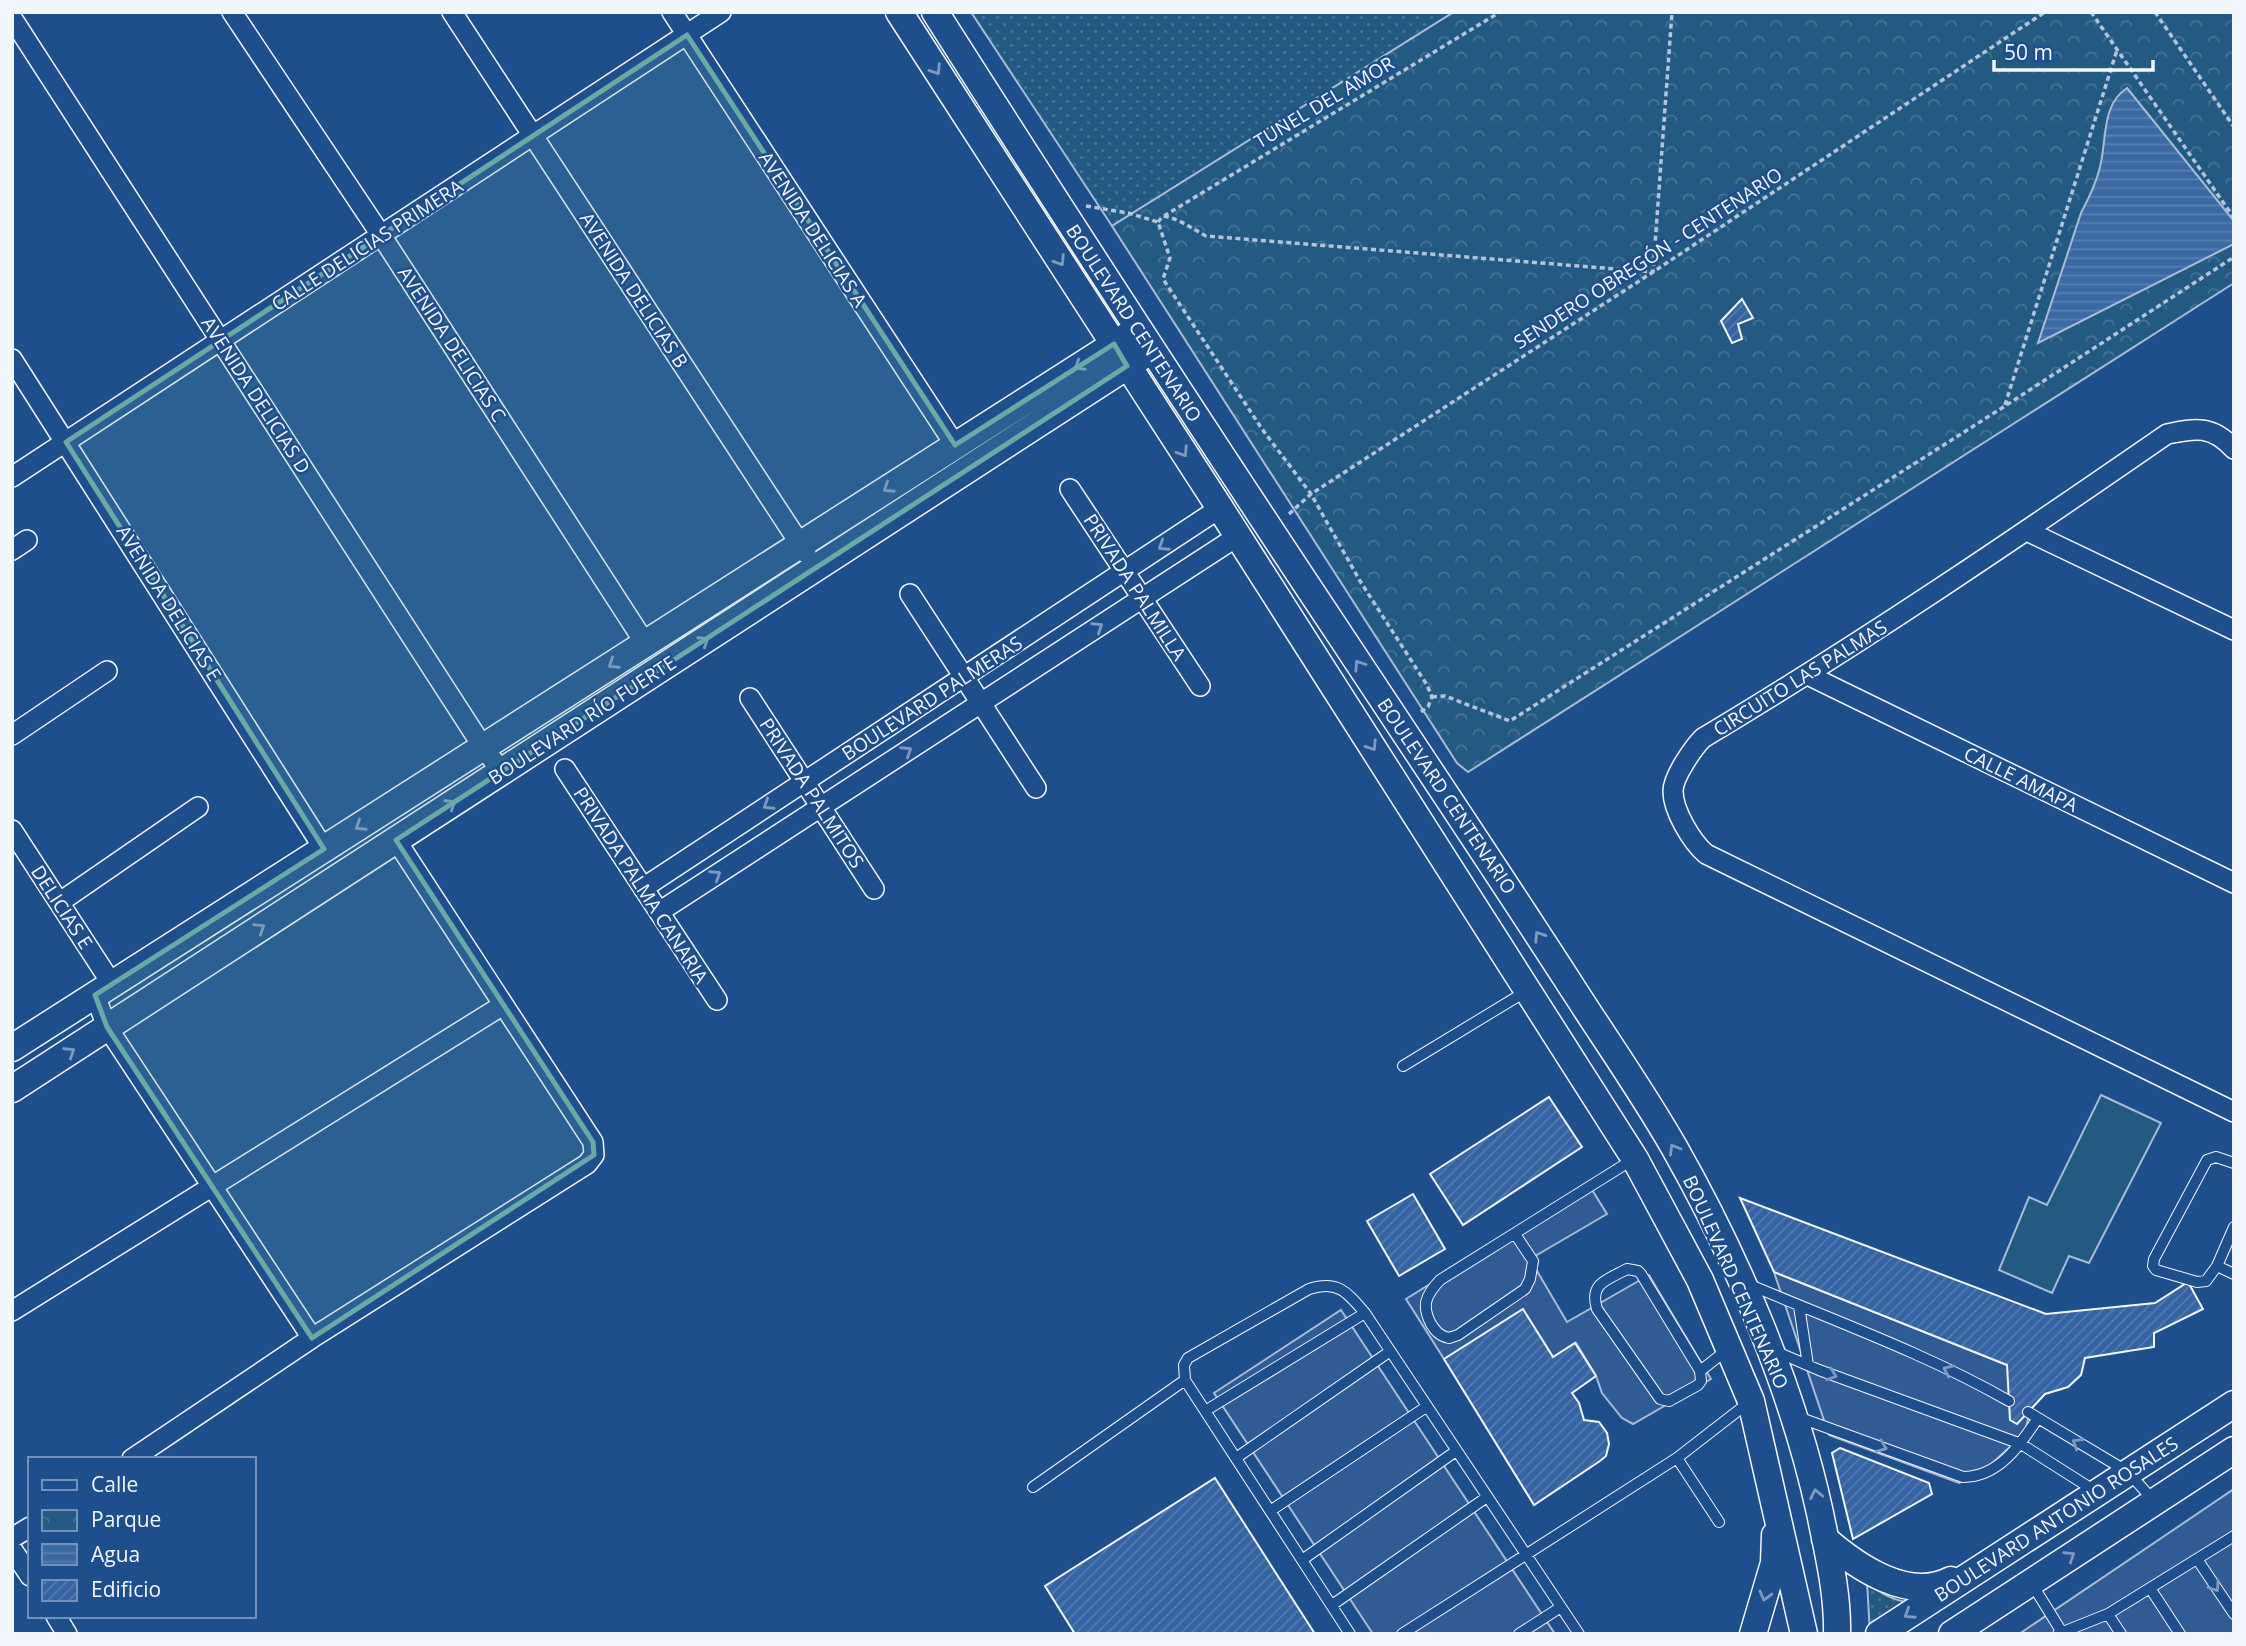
<svg xmlns="http://www.w3.org/2000/svg" width="2246" height="1646" font-family="'Open Sans',sans-serif">
	<style>
		.grass { fill: url(#grass-dots); stroke: #a8bbd7; stroke-width: 2 }
		.park { fill: url(#park-crowns); stroke: #a8bbd7; stroke-width: 2 }
		.pitch { fill: #245a82; stroke: #a8bbd7; stroke-width: 2 }
		.parking { fill: #305b95; stroke: #a8bbd7; stroke-width: 2 }
		.water { fill: url(#water-rules); stroke: #a8bbd7; stroke-width: 2 }
		.building { fill: url(#building-hatch); stroke: #f2f6ff; stroke-width: 2 }
		.lines { fill: none; stroke-linecap: round; stroke-linejoin: round }
		.lane-casing { stroke: #f2f6ff; stroke-width: 12 }
		.street-casing { stroke: #f2f6ff; stroke-width: 22 }
		.secondary-casing { stroke: #f2f6ff; stroke-width: 29 }
		.path { stroke: #b3c4dc; stroke-width: 3.5; stroke-dasharray: 5 3.5; stroke-linecap: butt }
		.lane { stroke: #1f4e8c; stroke-width: 10 }
		.street { stroke: #1f4e8c; stroke-width: 19 }
		.secondary { stroke: #1f4e8c; stroke-width: 26 }
		.oneway { stroke: #7e9ac0 }
		.marked { fill: #6aa9a8; fill-opacity: 0.2; stroke: #6aa9a8; stroke-width: 5; stroke-linejoin: round }
		.labels { text-anchor: middle; dominant-baseline: central; stroke-width: 5; stroke-linejoin: round; paint-order: stroke }
		.street-label { font-size: 19px; fill: #f2f6ff; stroke: #1f4e8c }
	</style>
	<defs>
		<pattern id="grass-dots" width="8" height="8" patternUnits="userSpaceOnUse" patternTransform="scale(1.75)"><rect width="8" height="8" fill="#245a82"/><path d="M2 2h.1M6 6h.1" fill="none" stroke="#447295" stroke-width="1.8" stroke-linecap="round"/></pattern>
		<pattern id="park-crowns" width="20" height="18" patternUnits="userSpaceOnUse" patternTransform="scale(1.75)"><rect width="20" height="18" fill="#245a82"/><path d="M2 6a3 3 0 1 1 6 0M12 15a3 3 0 1 1 6 0" fill="none" stroke="#447295"/></pattern>
		<pattern id="water-rules" width="6" height="5" patternUnits="userSpaceOnUse" patternTransform="scale(1.75)"><rect width="6" height="5" fill="#3b69a3"/><path d="M0 2.5h6" fill="none" stroke="#587fb1"/></pattern>
		<pattern id="building-hatch" width="6" height="6" patternUnits="userSpaceOnUse" patternTransform="scale(1.75)"><rect width="6" height="6" fill="#3563a3"/><path d="M-1 1l2-2M0 6l6-6M5 7l2-2" fill="none" stroke="#537ab1"/></pattern>
	</defs>
	<rect width="100%" height="100%" fill="#1f4e8c"/>
	<path class="grass" d="M971,12H1454L1112,226Z
		M1867,1582C1882,1596 1898,1602 1918,1604L1870,1634Z"/>
	<path class="park" d="M1454,12H2234V283L1468,772L1457,763L1112,226Z"/>
	<path class="pitch" d="M2101,1095L2161,1123L2089,1263L2069,1256L2052,1293L1999,1270L2029,1197L2047,1205Z"/>
	<path class="parking" d="M1589,1185L1607,1214L1530,1259L1567,1322L1649,1275L1711,1379L1633,1424L1622,1418L1602,1393L1596,1376L1576,1343L1553,1357L1523,1310L1444,1359L1406,1299Z
		M1774,1272L2007,1365L2029,1414L2025,1433L1987,1468L1959,1483L1829,1435Z
		M1341,1310L1555,1634H1373L1214,1393Z
		M2234,1489V1634H2019Z"/>
	<path class="water" d="M2127,88L2234,221V244L2038,343L2081,213C2089,198 2096,184 2100,167C2107,140 2101,105 2127,88Z"/>
	<path class="building" d="M1742,299L1753,318L1738,324L1742,339L1732,343L1721,321Z
		M1549,1097L1582,1147L1463,1225L1430,1174Z
		M1413,1194L1445,1249L1399,1276L1367,1221Z
		M1740,1198L2046,1314L2155,1303L2188,1282L2203,1309L2154,1333V1347L2085,1358L2081,1375L2068,1387L2045,1394L2017,1424L2010,1420L2007,1365L1774,1272Z
		M1523,1309L1553,1357L1575,1343L1596,1376L1572,1393L1579,1403L1584,1420L1599,1422L1607,1433L1609,1444L1606,1456L1600,1461L1534,1505L1444,1359Z
		M1840,1448L1929,1483L1932,1494L1853,1539L1832,1453Z
		M1215,1478L1315,1634H1075L1045,1586Z"/>
	<g class="lines">
		<g class="lane-casing">
			<path id="lane" d="M1403,1066L1525,992
				M2234,1163L2216,1157L2207,1160L2154,1259L2153,1266L2156,1270L2197,1282L2206,1281L2217,1266L2234,1227
				M1515,1234L1533,1261L1530,1279L1525,1289L1458,1335L1449,1338C1440,1336 1436,1332 1431,1324C1421,1305 1426,1295 1440,1280L1632,1160
				M2217,1266L2234,1274
				M1627,1269L1638,1271L1641,1274L1700,1371L1701,1381L1698,1385L1669,1401L1660,1399L1597,1309C1589,1283 1607,1280 1627,1269Z
				M1748,1284C1835,1321 1927,1354 2009,1401
				M1799,1306L1808,1365
				M1777,1352L1819,1370L2021,1444L2095,1491
				M1700,1371L1727,1350
				M1185,1380L1184,1365L1188,1358L1309,1289C1338,1280 1347,1292 1365,1313L1579,1634
				M1205,1411L1365,1313
				M2028,1412L2128,1472L2154,1501
				M1798,1417L1963,1477C1999,1477 2020,1445 2038,1418
				M1236,1458L1389,1352
				M1677,1458L1719,1522
				M1033,1487L1185,1380L1350,1634
				M1270,1511L1426,1407
				M2197,1559L2234,1614
				M1302,1560L1456,1451
				M2032,1584L2063,1634
				M2150,1588L2180,1634
				M1332,1605L1487,1497
				M2108,1614L2121,1634
				M1402,1634L1677,1458L1748,1403
				M1519,1634L1561,1607
				M2058,1634L2108,1614L2234,1536"/>
		</g>
		<g class="street-casing">
			<path id="street" d="M232,12L381,235L645,643
				M452,12L806,553
				M672,12L955,445
				M12,18L483,747L502,772
				M12,359L324,849
				M2234,449C2212,425 2196,428 2167,434C2015,539 1862,643 1703,738C1693,748 1673,777 1673,791C1673,811 1692,842 1706,854L2234,1112
				M12,477L721,12
				M1070,489L1200,686
				M2027,531L2234,630
				M12,550L27,540
				M910,594L1036,788
				M1808,675L2234,883
				M750,698L874,889
				M12,735L107,671
				M565,769L717,1000
				M12,830L112,984
				M643,888L1220,508
				M60,902L198,807
				M659,912L1238,536
				M95,995L107,1027L312,1338
				M12,1311L503,1005
				M132,1459L312,1338L587,1164L594,1155L593,1142L396,840
				M12,1538L30,1527
				M12,1549L30,1576
				M56,1616L67,1634"/>
		</g>
		<g class="secondary-casing">
			<path id="secondary" d="M899,12L1220,508L1635,1159L1700,1280L1751,1401L1804,1634
				M935,12C1068,221 1203,429 1340,635C1416,750 1493,865 1568,981C1603,1036 1642,1091 1674,1147C1737,1258 1793,1388 1820,1513C1828,1553 1838,1593 1837,1634
				M12,1048L1127,336
				M12,1089L1141,357
				M1825,1539C1857,1567 1908,1602 1951,1580
				M1753,1634L1774,1563L1775,1535
				M1879,1634L2234,1404
				M1952,1634L2234,1450"/>
		</g>
		<path class="path" d="M2091,12L2234,218
			M2155,12L2234,127
			M1086,206L1128,213L1158,222L1170,258L1163,279L1262,429L1311,494L1360,581L1427,685L1432,697L1428,707L1419,713
			M1164,216L1500,12
			M1158,222L1163,216C1180,219 1191,228 1206,236L1653,272L1672,12
			M2005,405L2117,50
			M1289,514L1311,494L1653,272L2045,12
			M1432,697L1445,696L1510,721L2005,406L2234,257"/>
		<use href="#lane" class="lane"/>
		<use href="#street" class="street"/>
		<use href="#secondary" class="secondary"/>
	</g>
	<defs><path id="oneway-chevron" d="M-2-3.5L2.5 0L-2 3.5" fill="none" stroke-width="1.6" stroke-linecap="round" stroke-linejoin="round" transform="scale(1.75)"/></defs>
	<g class="oneway">
		<use href="#oneway-chevron" transform="translate(936 70) rotate(57)"/>
		<use href="#oneway-chevron" transform="translate(1060 261) rotate(57)"/>
		<use href="#oneway-chevron" transform="translate(1079 366) rotate(147)"/>
		<use href="#oneway-chevron" transform="translate(1183 452) rotate(57)"/>
		<use href="#oneway-chevron" transform="translate(888 488) rotate(147)"/>
		<use href="#oneway-chevron" transform="translate(1163 546) rotate(147)"/>
		<use href="#oneway-chevron" transform="translate(1098 627) rotate(-33)"/>
		<use href="#oneway-chevron" transform="translate(704 641) rotate(-33)"/>
		<use href="#oneway-chevron" transform="translate(613 664) rotate(147)"/>
		<use href="#oneway-chevron" transform="translate(1359 665) rotate(-124)"/>
		<use href="#oneway-chevron" transform="translate(1372 746) rotate(57)"/>
		<use href="#oneway-chevron" transform="translate(907 751) rotate(-33)"/>
		<use href="#oneway-chevron" transform="translate(451 804) rotate(-33)"/>
		<use href="#oneway-chevron" transform="translate(768 805) rotate(147)"/>
		<use href="#oneway-chevron" transform="translate(360 826) rotate(147)"/>
		<use href="#oneway-chevron" transform="translate(716 875) rotate(-33)"/>
		<use href="#oneway-chevron" transform="translate(260 928) rotate(-33)"/>
		<use href="#oneway-chevron" transform="translate(1539 936) rotate(-123)"/>
		<use href="#oneway-chevron" transform="translate(70 1052) rotate(-33)"/>
		<use href="#oneway-chevron" transform="translate(1674 1149) rotate(-120)"/>
		<use href="#oneway-chevron" transform="translate(1948 1370) rotate(-156)"/>
		<use href="#oneway-chevron" transform="translate(1832 1375) rotate(20)"/>
		<use href="#oneway-chevron" transform="translate(2077 1443) rotate(-148)"/>
		<use href="#oneway-chevron" transform="translate(1882 1447) rotate(21)"/>
		<use href="#oneway-chevron" transform="translate(1816 1494) rotate(-102)"/>
		<use href="#oneway-chevron" transform="translate(2070 1556) rotate(-33)"/>
		<use href="#oneway-chevron" transform="translate(2215 1587) rotate(56)"/>
		<use href="#oneway-chevron" transform="translate(1765 1596) rotate(105)"/>
		<use href="#oneway-chevron" transform="translate(1909 1614) rotate(147)"/>
	</g>
	<path class="marked" d="M687,35L955,445L1114,344L1127,366L396,840L593,1142L594,1155L312,1338L107,1027L95,995L324,849L66,442Z"/>
	<g class="labels">
		<g class="street-label">
			<text transform="translate(1324 102) rotate(-31)">TUNEL DEL AMOR</text>
			<text transform="translate(813 229) rotate(57)">AVENIDA DELICIAS A</text>
			<text transform="translate(367 245) rotate(-33)">CALLE DELICIAS PRIMERA</text>
			<text transform="translate(1648 258) rotate(-33)">SENDERO OBREGÓN - CENTENARIO</text>
			<text transform="translate(634 290) rotate(57)">AVENIDA DELICIAS B</text>
			<text transform="translate(1134 323) rotate(57)">BOULEVARD CENTENARIO</text>
			<text transform="translate(452 344) rotate(57)">AVENIDA DELICIAS C</text>
			<text transform="translate(256 395) rotate(57)">AVENIDA DELICIAS D</text>
			<text transform="translate(1135 587) rotate(57)">PRIVADA PALMILLA</text>
			<text transform="translate(169 603) rotate(58)">AVENIDA DELICIAS E</text>
			<text transform="translate(1800 678) rotate(-32)">CIRCUITO LAS PALMAS</text>
			<text transform="translate(932 698) rotate(-33)">BOULEVARD PALMERAS</text>
			<text transform="translate(582 720) rotate(-33)">BOULEVARD RÍO FUERTE</text>
			<text transform="translate(2021 779) rotate(26)">CALLE AMAPA</text>
			<text transform="translate(812 793) rotate(57)">PRIVADA PALMITOS</text>
			<text transform="translate(1447 796) rotate(56)">BOULEVARD CENTENARIO</text>
			<text transform="translate(641 885) rotate(57)">PRIVADA PALMA CANARIA</text>
			<text transform="translate(62 907) rotate(57)">DELICIAS E</text>
			<text transform="translate(1736 1282) rotate(66)">BOULEVARD CENTENARIO</text>
			<text transform="translate(2056 1519) rotate(-33)">BOULEVARD ANTONIO ROSALES</text>
		</g>
	</g>
	<rect width="2246" height="1646" fill="none" stroke="#f2f6ff" stroke-width="28"/>
	<rect x="28" y="1457" width="228" height="161" fill="#1f4e8c" stroke="#7391ba" stroke-width="2"/>
	<rect x="42" y="1480" width="35" height="10" fill="#1f4e8c" stroke="#7391ba" stroke-width="2"/>
	<text x="91" y="1492" font-size="21" fill="#f2f6ff">Calle</text>
	<rect x="42" y="1510" width="35" height="21" fill="url(#park-crowns)" stroke="#7391ba" stroke-width="2"/>
	<text x="91" y="1527" font-size="21" fill="#f2f6ff">Parque</text>
	<rect x="42" y="1544" width="35" height="21" fill="url(#water-rules)" stroke="#7391ba" stroke-width="2"/>
	<text x="91" y="1562" font-size="21" fill="#f2f6ff">Agua</text>
	<rect x="42" y="1580" width="35" height="21" fill="url(#building-hatch)" stroke="#7391ba" stroke-width="2"/>
	<text x="91" y="1597" font-size="21" fill="#f2f6ff">Edificio</text>
	<path d="M1994 60v10h159v-10" fill="none" stroke="#f2f6ff" stroke-width="3.5"/>
	<text x="2004" y="60" font-size="21" fill="#f2f6ff" stroke="#1f4e8c" stroke-width="5" paint-order="stroke">50 m</text>
</svg>
